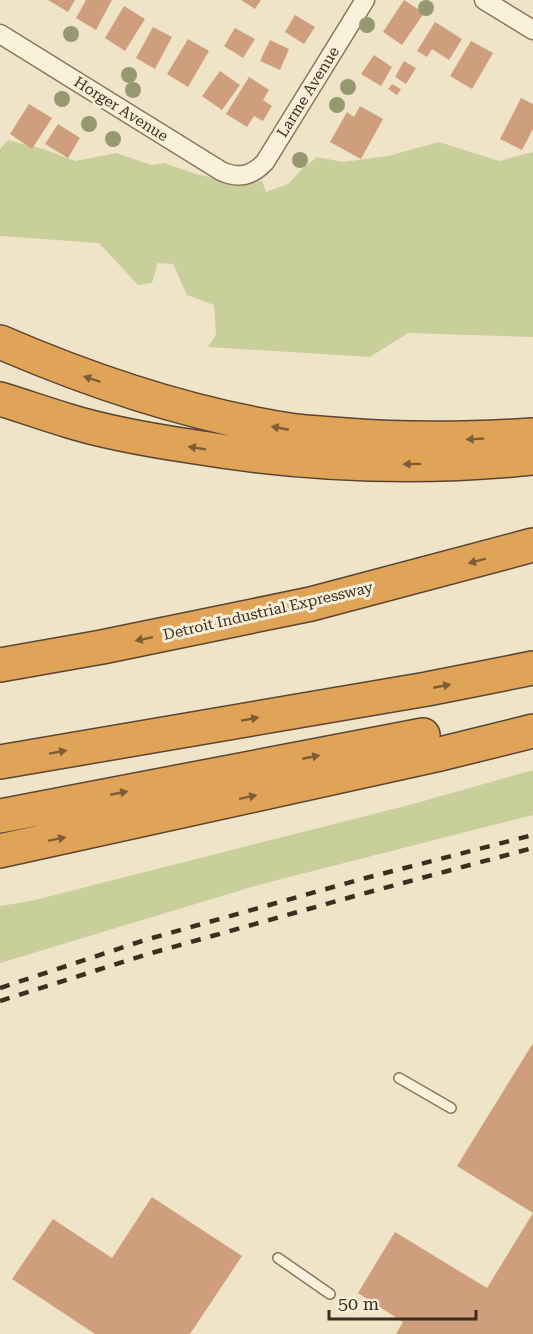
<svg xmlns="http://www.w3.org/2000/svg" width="533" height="1334" font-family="'Roboto Serif',serif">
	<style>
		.green { fill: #c9cf9b }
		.building { fill: #cf9f7d }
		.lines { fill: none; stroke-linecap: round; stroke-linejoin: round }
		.lane-casing { stroke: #8d765c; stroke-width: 12 }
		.street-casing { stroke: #8d765c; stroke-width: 21 }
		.highway-casing { stroke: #5b4430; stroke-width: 36 }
		.lane { stroke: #faf1dc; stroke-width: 9 }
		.street { stroke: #faf1dc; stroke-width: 18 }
		.highway { stroke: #e0a458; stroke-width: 33 }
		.rail { stroke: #3d2e20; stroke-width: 4.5; stroke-dasharray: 10 10; stroke-linecap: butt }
		.tree { fill: #96986f }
		.oneway { fill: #7e5d36 }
		.labels { text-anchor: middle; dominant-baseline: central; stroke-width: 6; stroke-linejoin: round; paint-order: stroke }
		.street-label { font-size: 15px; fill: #3d2e20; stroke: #f7eed8 }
	</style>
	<rect width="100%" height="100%" fill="#f0e4c8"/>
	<path class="green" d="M8,140L43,149L76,161L116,153L152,165L164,163L196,174L244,185L262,181L266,192L288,184L303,168L317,157L343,162L388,156L439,142L499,161L533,152V337L408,333L370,357L208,347L216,335L214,305L187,295L173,264L158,263L152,283L138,285L99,243L0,236V149Z
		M533,770V815L262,884L0,963V906L31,901L413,804Z"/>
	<path class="building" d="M48,0H75L68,12Z
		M86,0H112L96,30L76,18Z
		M241,0H261L255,9Z
		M404,0L424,13L402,45L383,32Z
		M124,6L145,19L125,51L105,38Z
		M295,15L315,27L304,44L285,32Z
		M435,22L462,39L449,60L432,49L427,57L417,51Z
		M153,27L172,37L155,69L136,58Z
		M235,28L255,39L243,58L224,46Z
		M188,39L209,51L188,87L167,74Z
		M270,40L289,49L280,70L260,61Z
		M471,41L493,53L472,89L450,76Z
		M374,55L392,67L381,86L361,74Z
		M404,61L416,68L406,84L395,77Z
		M220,71L240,85L222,110L202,96Z
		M249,77L269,90L263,100L272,106L263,121L254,116L247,127L226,114Z
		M392,84L401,89L397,95L388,89Z
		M521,98L533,104V129L522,150L500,139Z
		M29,104L52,118L32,149L10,134Z
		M360,106L383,119L361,159L330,142L347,112L354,117Z
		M58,124L80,138L68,158L45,144Z
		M533,1043V1334H396L403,1322L358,1293L395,1232L487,1288L533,1213L457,1166Z
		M152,1197L242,1256L190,1334H95L12,1279L53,1219L112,1258Z"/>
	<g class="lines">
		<g class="lane-casing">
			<path id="lane" d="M399,1078L451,1108
				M278,1258L330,1294"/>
		</g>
		<g class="street-casing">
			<path id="street" d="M484,0L533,30
				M0,34L221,171C238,179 252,176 265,162L365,0"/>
		</g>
		<g class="highway-casing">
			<path id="highway" d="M0,342C95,383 194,416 296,431C313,433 330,434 346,435C409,440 471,439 533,435
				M0,399C23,406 46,414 69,421C108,433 149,440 189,446C303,465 418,470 533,458
				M0,665L102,647L311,604L533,545
				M0,762L427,689L533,668
				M0,816L423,735
				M0,851L436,755L533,731"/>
		</g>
		<use href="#lane" class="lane"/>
		<use href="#street" class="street"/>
		<use href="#highway" class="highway"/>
		<path class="rail" d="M0,988L145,940L358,880L533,835
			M0,1001L148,954L362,894L533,848"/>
	</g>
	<g class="tree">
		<circle cx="426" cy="8" r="8"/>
		<circle cx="367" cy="25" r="8"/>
		<circle cx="71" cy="34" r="8"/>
		<circle cx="129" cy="75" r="8"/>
		<circle cx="348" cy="87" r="8"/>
		<circle cx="133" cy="90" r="8"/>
		<circle cx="62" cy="99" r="8"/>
		<circle cx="337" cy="105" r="8"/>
		<circle cx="89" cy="124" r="8"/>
		<circle cx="113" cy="139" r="8"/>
		<circle cx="300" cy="160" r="8"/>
	</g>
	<defs><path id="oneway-solid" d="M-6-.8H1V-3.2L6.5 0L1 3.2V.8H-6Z" transform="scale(1.5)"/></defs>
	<g class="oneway">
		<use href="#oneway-solid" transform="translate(92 379) rotate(-162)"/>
		<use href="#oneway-solid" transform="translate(280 428) rotate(-169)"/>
		<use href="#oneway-solid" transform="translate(475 439) rotate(177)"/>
		<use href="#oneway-solid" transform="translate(197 448) rotate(-171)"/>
		<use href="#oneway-solid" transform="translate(412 464) rotate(179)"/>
		<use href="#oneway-solid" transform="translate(477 561) rotate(165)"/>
		<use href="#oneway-solid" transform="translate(144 639) rotate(168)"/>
		<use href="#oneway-solid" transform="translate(442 686) rotate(-11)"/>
		<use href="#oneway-solid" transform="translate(250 719) rotate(-10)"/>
		<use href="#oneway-solid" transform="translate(58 752) rotate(-10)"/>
		<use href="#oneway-solid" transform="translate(311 757) rotate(-11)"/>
		<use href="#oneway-solid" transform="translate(119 793) rotate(-11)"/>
		<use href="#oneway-solid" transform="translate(248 797) rotate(-12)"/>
		<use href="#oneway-solid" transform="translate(57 839) rotate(-12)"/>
	</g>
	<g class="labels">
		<g class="street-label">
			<text transform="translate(308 92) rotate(-58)">Larme Avenue</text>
			<text transform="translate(121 109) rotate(32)">Horger Avenue</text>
			<text transform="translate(268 611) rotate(-13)">Detroit Industrial Expressway</text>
		</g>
	</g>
	<path d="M329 1310v9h147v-9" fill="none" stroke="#3d2e20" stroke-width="3"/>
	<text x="338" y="1310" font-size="18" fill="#3d2e20" stroke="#f7eed8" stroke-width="4.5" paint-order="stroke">50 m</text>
</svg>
